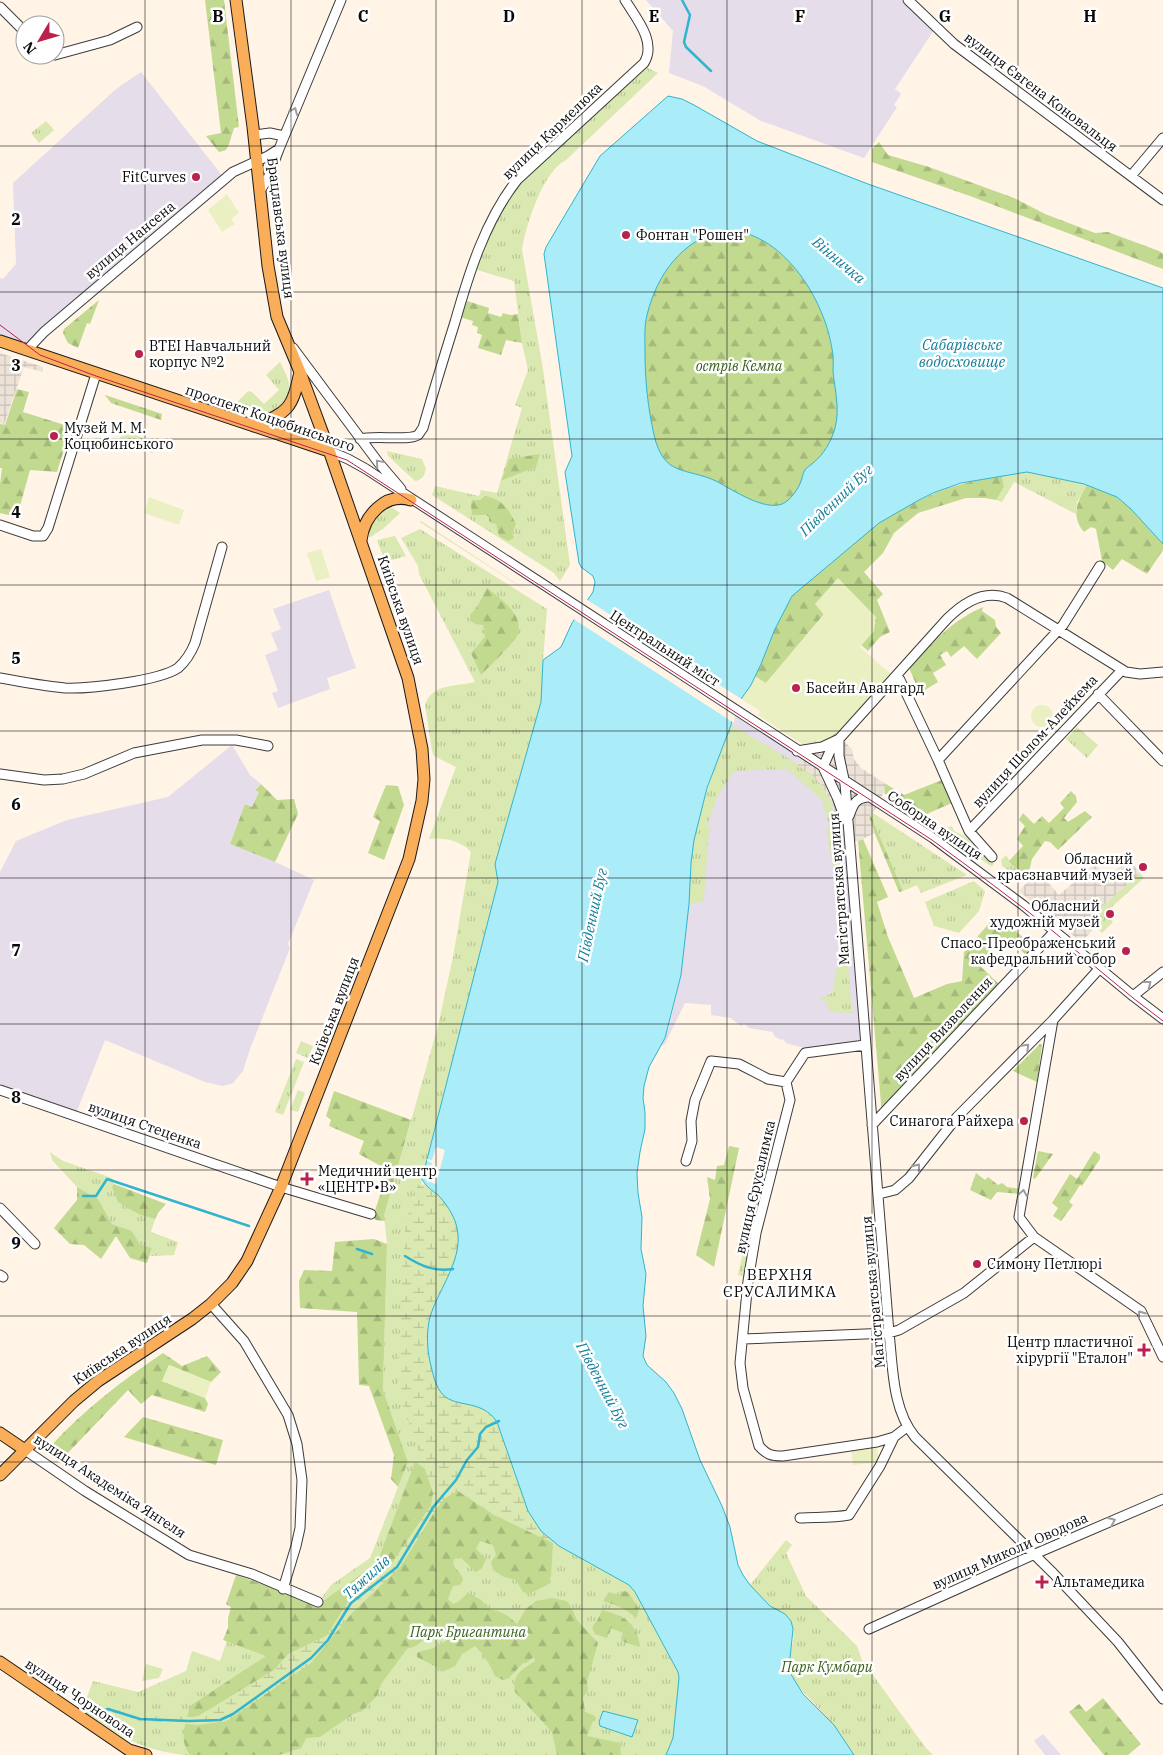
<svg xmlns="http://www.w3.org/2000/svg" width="1163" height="1755" font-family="'IBM Plex Serif',serif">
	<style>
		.industrial { fill: #e5dde9 }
		.grass { fill: url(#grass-tufts) }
		.forest { fill: url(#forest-firs) }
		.wetland { fill: url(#wetland-marsh) }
		.pitch { fill: #eaf0c2 }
		.plaza { fill: url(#plaza-grid) }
		.water { fill: #aaecf7; stroke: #31b4ce; fill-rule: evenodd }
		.pier { fill: #fff4e6 }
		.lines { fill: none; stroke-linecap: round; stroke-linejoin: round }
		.stream { stroke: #31b4ce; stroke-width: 2.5 }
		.minor-casing { stroke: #3c3c3c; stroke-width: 11 }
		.major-casing { stroke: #1a1a1a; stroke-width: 13 }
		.minor { stroke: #fff; stroke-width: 9 }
		.major { stroke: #fbae5a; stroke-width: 11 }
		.tram { stroke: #ba214c; stroke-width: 1 }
		.oneway { stroke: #9d9d9d }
		.grid { fill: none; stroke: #090909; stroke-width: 1; stroke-opacity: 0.55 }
		.poi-dot { fill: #ba214c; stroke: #fff; stroke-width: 2 }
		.labels { text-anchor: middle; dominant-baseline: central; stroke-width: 5; stroke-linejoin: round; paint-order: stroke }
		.street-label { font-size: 14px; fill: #090909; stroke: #fff }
		.poi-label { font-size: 14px; fill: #090909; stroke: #fff; text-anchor: start }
		.park-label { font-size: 14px; font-style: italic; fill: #39601b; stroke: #fff }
		.water-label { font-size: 15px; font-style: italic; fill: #137f9b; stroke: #fff }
		.neighbourhood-label { font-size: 15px; letter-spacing: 1px; fill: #090909; stroke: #fff }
		.grid-label { font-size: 16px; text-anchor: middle; font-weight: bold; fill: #090909; stroke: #fff; stroke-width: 5; stroke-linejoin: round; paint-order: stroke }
	</style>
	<defs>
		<pattern id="grass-tufts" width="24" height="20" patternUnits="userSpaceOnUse" patternTransform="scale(1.25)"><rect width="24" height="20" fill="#dae8b1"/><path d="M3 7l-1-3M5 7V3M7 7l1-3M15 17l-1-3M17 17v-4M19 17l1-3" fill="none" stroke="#bac697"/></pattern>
		<pattern id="forest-firs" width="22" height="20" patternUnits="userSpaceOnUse" patternTransform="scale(1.25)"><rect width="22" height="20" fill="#c2d990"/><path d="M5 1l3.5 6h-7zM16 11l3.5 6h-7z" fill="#a5b97b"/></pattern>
		<pattern id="wetland-marsh" width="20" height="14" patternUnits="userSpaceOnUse" patternTransform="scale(1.25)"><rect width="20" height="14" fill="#dae8b1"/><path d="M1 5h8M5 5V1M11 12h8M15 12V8" fill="none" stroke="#bac697"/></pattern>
		<pattern id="plaza-grid" width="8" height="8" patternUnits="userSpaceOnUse" patternTransform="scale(1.25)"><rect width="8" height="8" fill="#ece2d8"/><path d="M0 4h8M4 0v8" fill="none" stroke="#c9c1b8"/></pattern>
	</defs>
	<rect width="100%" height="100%" fill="#fff4e6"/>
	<path class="industrial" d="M646,0H901L934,30L895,89L901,94L894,105L897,107L864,158L761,121L703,86L669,73L673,31Z
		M141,72L224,178L26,349L0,342V278L3,279L16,264L13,183L116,89Z
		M329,590L356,668L327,678L330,689L278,708L272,693L278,691L265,655L278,650L271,633L281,629L273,609Z
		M734,709L831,774L845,821L865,1045L807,1049L786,1043L783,1039L781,1040L774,1036L773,1032L749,1028L744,1024L741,1026L731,1018L711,1015V1005L685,1003L665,1044L661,1046L669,1027L681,975L691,872Z
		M232,745L250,775L261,784L255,789L259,792L252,807L245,804L230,844L275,862L314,880L288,944L290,948L250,1049L243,1071L233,1083L223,1086L205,1082L105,1040L77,1111L0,1084V872L16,841L67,820L168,797Z
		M1043,1734L1061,1755H1045L1034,1741Z"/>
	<path class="grass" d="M646,67L658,73L566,160C543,171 526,225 522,249L543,369L570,565L560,581L554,573L432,495L435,486L479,496L481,490L497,493L522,408L515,405L528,370L522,343L514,281L474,269C487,240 499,210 518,184Z
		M46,121L54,130L39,143L31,133Z
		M280,362C283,368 288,377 289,384C290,398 277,415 262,413C254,412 243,406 236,403L248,391L252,392L264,404L279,390L266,375Z
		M129,433L147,439L153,453L119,441L120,437Z
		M387,451L422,459L426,469C424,475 423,480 415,481L388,456Z
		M1027,472L1087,485L1077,502L1076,514L1014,482L1002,502L996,500L1004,487L1002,476Z
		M388,505L400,513L383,529L369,538L368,530L376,516Z
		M421,521L541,600L420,522Z
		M420,529L547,609L543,660L541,702L495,864L498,882L422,1179L411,1268L553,1543L629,1585L635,1592L678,1672C681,1685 676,1727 673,1740C672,1746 669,1750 666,1755H184C169,1753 153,1750 139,1744C119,1736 100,1722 82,1710L93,1681L138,1692L186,1671L192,1651L220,1661L231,1629L248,1634L263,1584L318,1603L331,1585L370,1558L408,1462L383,1390L387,1244L384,1216L438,1026L453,957L471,852C462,841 443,837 429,839L456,767L434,756L432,751L425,705C432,683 456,687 475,682L419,574L418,566L401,538Z
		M395,536L406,556L385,562L377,540Z
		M731,725C754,739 809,766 823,787C831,798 833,810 836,823L852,1013L831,1012L827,1006V1002L819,999L832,993L843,935L842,915L826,829L829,827L826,811L823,810V801L787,769L734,771L717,797L707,827L711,829L708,840L704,901L689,904C690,890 690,876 691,862C695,815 715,769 731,725Z
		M1077,727L1098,745L1087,758L1066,739Z
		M873,813L967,875L921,893L917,885L903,891L871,816Z
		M952,826L954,831L968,838L972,845L994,863L992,867L939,830Z
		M1006,855L1013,866L1024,874L1022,878H1019L1002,866L1001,860Z
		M1140,873L1144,878L1105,913L1113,922L1102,933L1089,918Z
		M974,881L985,891L979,911L959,933L934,926L925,902Z
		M301,1041L313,1046L308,1058L296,1053Z
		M296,1059L304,1062L283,1115L275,1112Z
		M298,1090L305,1093L298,1112L290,1110Z
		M50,1152L63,1161L112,1178L114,1184L113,1187L140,1215L155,1219L151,1232L178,1242L174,1255L150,1256L152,1248L140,1244L132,1231L112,1224L98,1199L77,1187L52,1160Z
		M774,1153L746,1277L738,1275L765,1155Z
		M786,1540L792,1545L786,1553L806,1596L857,1646L862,1660L925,1747L933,1755H854L834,1725L796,1684C781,1659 800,1640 791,1622C787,1614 776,1611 770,1605C763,1599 756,1592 750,1585Z
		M146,1664L163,1669L159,1678L142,1681Z"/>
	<path class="forest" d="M205,0H224L239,127L234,128L229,144L226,150L219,152L206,136L221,133Z
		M879,142L888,155L929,167L1014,198L1045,214L1095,233L1108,232L1159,251L1163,254V269L970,196L872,162V149Z
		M724,230C782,230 824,298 832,349C834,357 833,365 833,372C835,391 840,409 835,428C832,442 824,454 813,463C810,466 807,467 805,470C803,474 803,477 801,481C799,488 790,501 782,504C764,511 733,490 716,481C685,467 664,477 654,435C648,408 645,381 645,353C645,340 644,327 647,315C657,274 682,240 724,230Z
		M99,300L90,324L87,323L78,348L68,343L63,333L64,329Z
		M464,300L489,308L488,313L501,317L503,313L510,315L518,314L522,343L506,340L501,355L478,348L482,335L477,333L478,327L472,325L473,321L460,317Z
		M17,389L29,392L23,412L71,427L57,472L30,470L17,517L0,513V484L2,468H0V424L5,425Z
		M105,395L162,414L161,420L111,403Z
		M540,454L536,467L502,480L509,459Z
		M1002,476L1004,487L996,500L985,498H966L918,513L894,533L883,553L864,572L883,594L877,600L890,632L880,637L868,651L825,613L766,683L751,685C764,657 777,611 798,590C826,569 851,545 878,524C885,519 893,514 901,510C933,491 965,481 1002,476Z
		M1087,485L1117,497L1131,509L1163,544V550L1147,574L1122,559L1113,570L1102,561L1096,529L1091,527L1084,532C1070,516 1078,500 1087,485Z
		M485,496C503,500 508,508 516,524L512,533L514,538L508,541L499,536L496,524L489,522V517L486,515H472L471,505L472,500H480Z
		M487,588C500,598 524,615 518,634C515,642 489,667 481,675L471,653L485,637L483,625C475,624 471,624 470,615C479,606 481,599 487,588Z
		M983,607L982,611L995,620L996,627L1001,633L977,659L964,646L951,657L947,651L940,655L946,665L933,673L938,682L920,693L909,668C932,643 951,621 983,607Z
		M942,780L952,803L929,813L924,819L884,793L886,784L904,795Z
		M261,784L277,800L294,799L298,814L275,862L230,844L245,804L252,807L259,792L255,790Z
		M386,785L398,786L404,805L384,860L368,853L380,821L373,817Z
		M1071,791L1076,796L1077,802L1064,818L1068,822L1085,811L1092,817L1058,850L1050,842L1045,841L1032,859L1029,872L1024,874L1013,866L1009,861L1023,846L1017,839L1025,826L1019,820L1023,813L1034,824L1042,816L1049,823L1064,808L1060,803Z
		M871,816L903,891L899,892L868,817Z
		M863,839L888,897L877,902L888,937L914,998L947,984L962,981L964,952L992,920L1001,918L1037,950L1030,958L1005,937L980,966L1002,987L882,1115L858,841Z
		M1040,1044L1042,1045L1037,1082L1013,1071Z
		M334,1091L411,1120L384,1216L385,1221L376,1220L373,1217L388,1170L359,1154L364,1141L329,1126L331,1120L326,1116Z
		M729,1146L739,1148L714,1267L696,1255L710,1199L707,1177L715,1180L717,1166L724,1165Z
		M1038,1151L1053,1154L1035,1179L1033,1178Z
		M1094,1151L1100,1155V1159L1082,1186L1080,1185L1069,1202L1073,1205L1061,1221L1053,1216L1058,1208L1052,1203L1070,1174L1077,1179Z
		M976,1173L985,1180L988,1177L998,1185L1002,1183L1007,1187L1021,1189L1020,1194L997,1192L991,1200L970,1190Z
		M114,1184L166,1204L158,1213L155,1219L140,1215L118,1202L112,1187Z
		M77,1187L98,1199L112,1224L132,1231L140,1244L152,1248L147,1263L130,1258L116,1236L101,1259L84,1245L70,1244L54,1228L77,1200Z
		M374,1239L387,1244L383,1390L408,1462L398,1487L391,1479L394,1455L369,1386L359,1385L357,1312L300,1308L299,1281L304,1270L332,1271L335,1242Z
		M163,1353L182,1366L207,1356L221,1372L211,1382L169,1365L162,1381L205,1398L208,1404L205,1412L152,1395L141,1404L128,1390L66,1455H52L50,1447C83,1410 122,1381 163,1353Z
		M143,1417L223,1440L216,1465L124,1437Z
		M415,1462L494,1515L553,1543L551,1576L547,1585L529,1594L523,1592L516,1580L504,1577L493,1570L491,1562L496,1555L493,1545L480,1541L476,1549L486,1559L482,1568L476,1572L460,1557L454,1559C451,1569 461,1570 463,1580L460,1585L453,1586L448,1599L453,1604L458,1602L468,1593L481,1600L491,1610L498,1611L508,1616L517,1624L526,1609L536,1601L552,1598L566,1601L570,1605L577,1620L598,1643L587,1682L588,1691L583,1697L585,1712L595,1716L587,1736L620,1743L621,1755H557L552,1732L515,1692C512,1674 522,1670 535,1661L534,1657L526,1663H523L509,1678L503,1680L495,1676C490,1664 484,1655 475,1646L462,1654L455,1666L444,1671L417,1657V1653C425,1649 427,1651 433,1648C440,1646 446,1641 451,1637L452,1633L449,1630L434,1637H427L416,1646L407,1649L381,1684L377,1696L362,1711L353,1714L320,1737L306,1738L301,1748L279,1755H190C178,1738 186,1724 190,1706L266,1656L223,1640L228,1628V1618L231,1607L226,1604L236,1575L319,1604L377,1563Z
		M624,1591L628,1592L639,1609L636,1619C629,1609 615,1605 603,1601L609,1592L619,1595Z
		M602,1610C624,1616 637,1622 640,1647L624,1642L621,1639L623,1633L611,1628L607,1638L595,1634L592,1627L597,1621Z
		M1103,1698L1141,1744L1128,1755H1104L1069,1712L1079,1704L1086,1712Z"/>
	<path class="wetland" d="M448,1183L504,1407L541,1531L559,1546L495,1515L458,1491L447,1497L437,1508L401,1566L353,1612L311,1663L227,1721L198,1725L137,1720L114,1713L101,1712L103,1708L107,1707L130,1713L193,1717L198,1716L274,1670L288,1654L326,1636L348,1602L390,1566L431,1505L433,1493L398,1390L402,1271L406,1221L418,1185Z"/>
	<path class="pitch" d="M227,194L239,213L231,219L235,224L222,232L208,210Z
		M149,497L184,510L179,525L144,513Z
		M321,549L330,577L316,581L307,553Z
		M838,578L876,617L874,631L860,647L892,675L837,738L809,746L802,744L758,715L760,711L741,699L755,676L766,683L824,615L815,604Z
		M1031 716a11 11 0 1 1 22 0a11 11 0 1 1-22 0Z
		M169,1365L211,1382L205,1398L162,1381Z
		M877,1448L879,1462L853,1465L851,1451Z"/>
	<path class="plaza" d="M0,353L43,367V372L24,367L4,425L0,423Z
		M835,733L852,749L854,759L861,768L886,784L883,794L873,813L869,817L875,833L858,841L838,842L836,823L832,802L822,785L810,773L796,764L810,741L821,742L830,738Z
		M1129,860L1140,873L1089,918L1096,927L1081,942L1019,891L1038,871L1059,895L1095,864L1107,877Z"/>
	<path class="water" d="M668,96L682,99L694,105L757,141L868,184L1163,288V544L1131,509L1117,497L1084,484L1027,472L961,483L933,493L919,500L879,523L792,596L775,629L761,664L751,685L734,709L731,725L707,788L694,840L691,863L689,904L681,975L665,1038L649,1067L644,1086L643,1098L645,1112V1129L640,1152L637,1173L638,1193L642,1217L641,1249L646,1274L643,1306L646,1336L643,1356L647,1365L666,1382L674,1393L682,1409L700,1460L722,1506L730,1527L738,1565L743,1575L750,1585L770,1606L785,1614L791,1621L793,1629L789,1668L792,1676L803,1694L834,1725L854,1755H666L673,1738L679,1678L678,1672L635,1592L629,1585L559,1546L541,1531L528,1511L497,1422C481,1397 452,1410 440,1391C435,1384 433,1374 431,1366C427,1351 426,1332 430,1317C439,1287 466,1257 456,1224C453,1214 445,1202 438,1195C432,1190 426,1187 422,1179L498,882L495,864L541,702L543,660L561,647L572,623L593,592L595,582L593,576L581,567L579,563L565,472L572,456L544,254L546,247L600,156ZM724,230C782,230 824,298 832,349C834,357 833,365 833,372C835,391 840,409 835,428C831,442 824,454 813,463C810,466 807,467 805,470C802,474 803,477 801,481C799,488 790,501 782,504C764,511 733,490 716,481C685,467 664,477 654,435C648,408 645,381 645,353C645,340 644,327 647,315C657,274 682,240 724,230Z
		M603,1711L638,1720L632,1737L600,1726L599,1722Z"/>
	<path class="pier" d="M586,599L743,700L736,710L734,723L572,618Z
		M436,1147L445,1150L436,1184L427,1181L432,1163L427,1161V1159L432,1160Z"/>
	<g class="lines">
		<path class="stream" d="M682,0L690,15L684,42L686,47L711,71
			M83,1196H96L107,1179L249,1226
			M357,1249L372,1254
			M405,1256C421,1266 434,1272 453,1269
			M101,1712L108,1709L140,1719L189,1721L220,1720L233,1714L311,1658L328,1640L351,1603L397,1567L434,1506L456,1480L467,1460L478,1447L480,1434L486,1427L499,1421"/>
		<g class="minor-casing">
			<path id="minor" d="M908,0L954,44L1163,200
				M0,7L25,32
				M55,55L110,40L137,27
				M254,135L270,133L284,136
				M1131,176L1163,138
				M260,191L268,178L279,149
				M293,348L378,462L401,489
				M28,349L44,332L233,172L268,156L279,149L341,0
				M360,439C374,435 409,441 418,435C420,433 421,430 423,428C433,393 444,357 455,322C469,273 485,221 517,180L644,63C657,42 636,18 625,0
				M329,451L348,459L366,469L933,838L1023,905L1133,996L1163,1019
				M0,525L33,536H43L48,528L96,374
				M896,676L900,680L938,760L969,831L992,857
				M0,678C21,682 43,686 65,688C88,689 159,681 178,668C186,661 191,653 195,643L222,547
				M1098,694L1163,761
				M839,739V756L845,784L889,1333C893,1367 892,1409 915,1437L1053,1573L1118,1642L1163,1699
				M797,751L822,747L839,739
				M938,760L1063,625L1100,566
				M823,767L830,751L839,739L947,619C963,603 984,589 1007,598L1126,672L1140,674L1163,672
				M823,767L837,797L844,816
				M0,774L44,780L63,779L84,774L134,753L202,740H236L268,746
				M849,816C853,805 855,798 868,797
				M969,831L1122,670
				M1133,996L1163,972
				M1053,1020L1019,1217L1034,1237L1141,1311L1163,1357
				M865,1045L805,1053L786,1082L790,1100L756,1233L748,1281L740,1363L743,1388L759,1446C767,1455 771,1456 783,1456L877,1442L894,1437L907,1427
				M0,1090L281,1187L371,1214
				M872,1125L1055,931
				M686,1161L692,1141L691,1121L695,1100L711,1061L739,1064L768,1079L786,1082
				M879,1194L895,1190L909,1178L957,1117L1053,1020L1099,969
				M0,1208L35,1244
				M0,1275L3,1277
				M211,1304L244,1341L288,1415L297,1444L302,1480L300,1528L296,1546L283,1589
				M743,1339L889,1333L899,1330L964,1293L1034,1237
				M25,1450L85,1491L189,1555L252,1574L318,1602
				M800,1518C817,1517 832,1518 849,1515L880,1466L894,1437
				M869,1629L1035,1554L1163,1499"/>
		</g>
		<g class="major-casing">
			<path id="major" d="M0,341L329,451
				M254,426C289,412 292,409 300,372
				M361,540C364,516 385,492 411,500
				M0,1433L25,1450
				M0,1475L74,1401L98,1381L192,1319L211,1304L232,1283L247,1261L281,1187L409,859L422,801L424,779L422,749L408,678L330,453L300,372L277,317L268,266L253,127L236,0
				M0,1662L129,1750L146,1755"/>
		</g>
		<use href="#minor" class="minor"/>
		<use href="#major" class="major"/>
		<path class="tram" d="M0,325L40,355L96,376L347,460L932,840C973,870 1014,900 1054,932C1090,962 1125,993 1163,1021"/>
	</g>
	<defs><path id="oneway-chevron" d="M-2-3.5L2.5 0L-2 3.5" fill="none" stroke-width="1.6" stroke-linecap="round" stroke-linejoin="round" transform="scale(1.25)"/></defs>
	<g class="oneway">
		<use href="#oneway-chevron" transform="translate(294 111) rotate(-67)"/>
		<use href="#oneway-chevron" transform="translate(379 463) rotate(-130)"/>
		<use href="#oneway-chevron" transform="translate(1148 984) rotate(-38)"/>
		<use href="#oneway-chevron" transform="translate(1026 1047) rotate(-45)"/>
		<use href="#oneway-chevron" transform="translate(917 1167) rotate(-52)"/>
		<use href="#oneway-chevron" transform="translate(1023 1193) rotate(-80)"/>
		<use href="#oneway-chevron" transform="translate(1141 1314) rotate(-126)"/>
		<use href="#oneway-chevron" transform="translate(1112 1521) rotate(-23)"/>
	</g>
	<path class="grid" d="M145,0V1755M291,0V1755M436,0V1755M582,0V1755M727,0V1755M872,0V1755M1018,0V1755M0,146H1163M0,292H1163M0,439H1163M0,585H1163M0,731H1163M0,878H1163M0,1024H1163M0,1170H1163M0,1316H1163M0,1462H1163M0,1609H1163"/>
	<g class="poi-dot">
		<circle cx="196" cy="177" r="5"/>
		<circle cx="626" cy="235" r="5"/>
		<circle cx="139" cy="354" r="5"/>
		<circle cx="54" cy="436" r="5"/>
		<circle cx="796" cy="688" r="5"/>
		<circle cx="1143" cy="867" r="5"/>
		<circle cx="1110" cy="914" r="5"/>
		<circle cx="1126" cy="951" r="5"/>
		<circle cx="1024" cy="1121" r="5"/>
		<path d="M304.5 1171.5h5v5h5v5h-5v5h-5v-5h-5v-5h5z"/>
		<circle cx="977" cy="1264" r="5"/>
		<path d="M1141.5 1342.5h5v5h5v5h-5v5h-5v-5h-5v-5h5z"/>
		<path d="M1039.5 1574.5h5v5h5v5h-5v5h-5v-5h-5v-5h5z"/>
	</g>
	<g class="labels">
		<g class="street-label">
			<text transform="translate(1041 92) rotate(37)">вулиця Євгена Коновальця</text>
			<text transform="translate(552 131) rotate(-44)">вулиця Кармелюка</text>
			<text transform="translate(281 228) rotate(83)">Брацлавська вулиця</text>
			<text transform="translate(130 240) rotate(-40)">вулиця Нансена</text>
			<text transform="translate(270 418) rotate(19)">проспект Коцюбинського</text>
			<text transform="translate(401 610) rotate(71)">Київська вулиця</text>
			<text transform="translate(665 648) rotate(33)">Центральний міст</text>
			<text transform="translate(1035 741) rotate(-47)">вулиця Шолом-Алейхема</text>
			<text transform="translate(935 825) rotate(34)">Соборна вулиця</text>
			<text transform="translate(839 889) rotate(-94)">Магістратська вулиця</text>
			<text transform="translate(334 1011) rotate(-69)">Київська вулиця</text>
			<text transform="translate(943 1029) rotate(-47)">вулиця Визволення</text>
			<text transform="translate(145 1125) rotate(19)">вулиця Стеценка</text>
			<text transform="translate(755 1187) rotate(-77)">вулиця Єрусалимка</text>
			<text transform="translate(873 1292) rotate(-95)">Магістратська вулиця</text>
			<text transform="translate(122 1349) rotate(-34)">Київська вулиця</text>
			<text transform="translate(110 1486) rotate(33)">вулиця Академіка Янгеля</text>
			<text transform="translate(1010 1551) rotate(-24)">вулиця Миколи Оводова</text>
			<text transform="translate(80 1698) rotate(34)">вулиця Чорновола</text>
		</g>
		<g class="poi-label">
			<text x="186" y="177" text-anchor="end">FitCurves</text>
			<text x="636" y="235">Фонтан "Рошен"</text>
			<text x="149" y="346">ВТЕІ Навчальний<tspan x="149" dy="16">корпус №2</tspan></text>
			<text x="64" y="428">Музей М. М.<tspan x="64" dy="16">Коцюбинського</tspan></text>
			<text x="806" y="688">Басейн Авангард</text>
			<text x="1133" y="859" text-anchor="end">Обласний<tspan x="1133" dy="16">краєзнавчий музей</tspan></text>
			<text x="1100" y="906" text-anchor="end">Обласний<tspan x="1100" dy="16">художній музей</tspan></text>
			<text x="1116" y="943" text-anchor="end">Спасо-Преображенський<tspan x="1116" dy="16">кафедральний собор</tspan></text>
			<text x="1014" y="1121" text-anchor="end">Синагога Райхера</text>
			<text x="318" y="1171">Медичний центр<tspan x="318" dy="16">«ЦЕНТР•В»</tspan></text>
			<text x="987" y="1264">Симону Петлюрі</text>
			<text x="1133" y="1342" text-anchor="end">Центр пластичної<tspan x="1133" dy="16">хірургії "Еталон"</tspan></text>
			<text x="1053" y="1582">Альтамедика</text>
		</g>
		<g class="park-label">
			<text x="739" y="366">острів Кемпа</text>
			<text x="468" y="1632">Парк Бригантина</text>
			<text x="827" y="1667">Парк Кумбари</text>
		</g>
		<g class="water-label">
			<text transform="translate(839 260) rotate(40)">Вінничка</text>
			<text x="962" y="344">Сабарівське<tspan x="962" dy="17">водосховище</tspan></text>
			<text transform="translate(836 500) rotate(-44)">Південний Буг</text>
			<text transform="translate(592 915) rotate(-78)">Південний Буг</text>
			<text transform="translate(603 1385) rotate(62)">Південний Буг</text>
			<text transform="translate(366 1577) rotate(-42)">Тяжилів</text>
		</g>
		<g class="neighbourhood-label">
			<text x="780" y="1274">ВЕРХНЯ<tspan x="780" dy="17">ЄРУСАЛИМКА</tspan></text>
		</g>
	</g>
	<g class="grid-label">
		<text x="218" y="22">B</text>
		<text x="363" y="22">C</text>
		<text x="509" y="22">D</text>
		<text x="654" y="22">E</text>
		<text x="800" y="22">F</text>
		<text x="945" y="22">G</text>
		<text x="1090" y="22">H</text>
		<text x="16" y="225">2</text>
		<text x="16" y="371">3</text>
		<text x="16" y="518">4</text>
		<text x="16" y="664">5</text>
		<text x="16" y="810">6</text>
		<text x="16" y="956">7</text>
		<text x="16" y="1103">8</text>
		<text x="16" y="1249">9</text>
	</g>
	<g transform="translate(40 40) rotate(232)"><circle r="24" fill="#ffffff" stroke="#9d9d9d"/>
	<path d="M0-4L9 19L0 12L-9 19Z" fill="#ba214c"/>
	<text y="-8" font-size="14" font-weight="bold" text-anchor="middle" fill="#090909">N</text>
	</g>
</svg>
